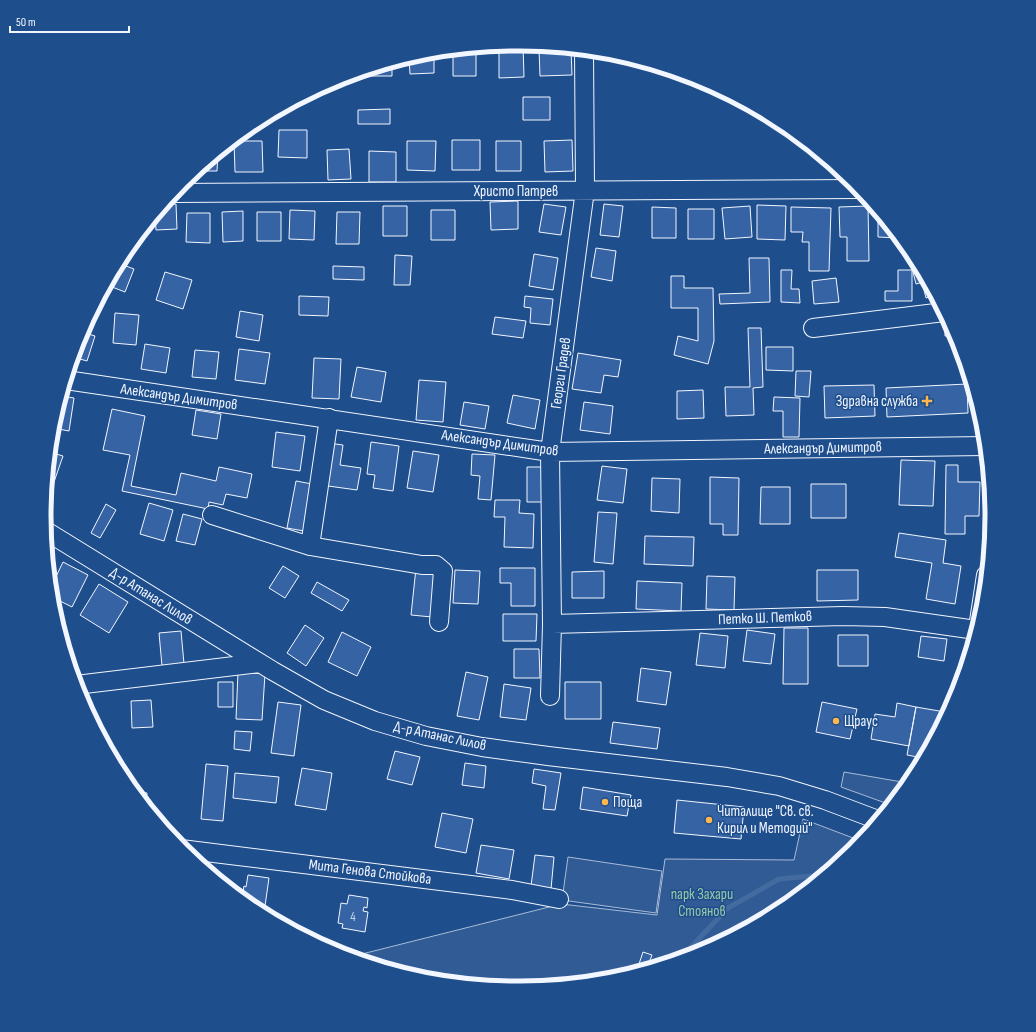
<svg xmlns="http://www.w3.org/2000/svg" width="1036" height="1032" font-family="'Sofia Sans Condensed',sans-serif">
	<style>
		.built { fill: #305b95; stroke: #a8bbd7 }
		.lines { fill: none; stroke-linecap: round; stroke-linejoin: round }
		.stream { stroke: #446ba0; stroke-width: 5 }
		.building { fill: #3563a3; stroke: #f2f6ff }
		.minor-casing { stroke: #f2f6ff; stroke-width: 20 }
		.minor { stroke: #1f4e8c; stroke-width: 18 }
		.poi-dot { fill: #ffb74d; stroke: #1f4e8c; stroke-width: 1.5 }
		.labels { text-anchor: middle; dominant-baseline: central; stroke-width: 3; stroke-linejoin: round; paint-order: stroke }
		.number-label { font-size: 13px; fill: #c3d1e8 }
		.street-label { font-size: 15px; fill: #f2f6ff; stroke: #1f4e8c }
		.poi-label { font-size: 15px; fill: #f2f6ff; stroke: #1f4e8c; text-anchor: start }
		.park-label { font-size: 15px; fill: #97c8a6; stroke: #1f4e8c }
		.rim { fill: none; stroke: #f2f6ff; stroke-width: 5 }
	</style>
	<rect width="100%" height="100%" fill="#1f4e8c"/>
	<path class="built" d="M844,772L908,783L891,805L841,787Z
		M803,819L861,841L854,850L782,908L701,952L612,979L520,988L424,979L350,957L561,904L657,915L665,859L794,860Z
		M568,857L662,871L656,913L562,900Z"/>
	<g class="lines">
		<path class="stream" d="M676,960L691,947L728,908L779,879L823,875"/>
	</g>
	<path class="building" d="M511,44L523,45L524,77L499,78V46Z
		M476,48V76H453V50Z
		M564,48L571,49L572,75L540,76L539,49Z
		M434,52V73L410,74L409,58L424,53Z
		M392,63V76H366V71Z
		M523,97H550V120H523Z
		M390,109V124H358V110Z
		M279,130H307V158L278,157Z
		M452,140H480V170H452Z
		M572,140L573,171L545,172L544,141Z
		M234,141H262L263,172H235Z
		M407,141H436L435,171L407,170Z
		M496,141H521V171H496Z
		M349,149L351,179L328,180L327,150Z
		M369,151L396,152V182H369Z
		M218,153L217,171H196Z
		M518,201V229L491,230L490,202Z
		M176,204L177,229L156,230L155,215L164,205Z
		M544,204L566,207L561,235L539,232Z
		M604,204L623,206L619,237L600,235Z
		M757,205L786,206L785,240L757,239Z
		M383,206H407V236H383Z
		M750,206L752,237L725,239L722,208Z
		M868,206L869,261H847V237H840L839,207Z
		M652,207L676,208V238H652Z
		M791,207L831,208L829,271H809V242H802L803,232H791Z
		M688,209H714V239H688Z
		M290,210L315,211L314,240L289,239Z
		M431,210H455V240H431Z
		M243,211V241L223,242L222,212Z
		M257,212H281V241H257Z
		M337,212H360L359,244H336Z
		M878,212L899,238L878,237Z
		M187,213H210V243L186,242Z
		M596,248L616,251L612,281L591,277Z
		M534,254L558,258L553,290L529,286Z
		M395,255L412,256L410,285H394Z
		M749,258H769L770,302L720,304L719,294L750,293Z
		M118,263L134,269L125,292L107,285Z
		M917,263L927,281L916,284L911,264Z
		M333,266L364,267V280L333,279Z
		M781,270H792L791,289H799L800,303L781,302Z
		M898,270H912V301H885V291H898Z
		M165,272L192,280L183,309L156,300Z
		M671,276H684V288H713L714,341L708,364L674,355L678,336L698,341V308H671Z
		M836,278L839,302L814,304L812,281Z
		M929,285L935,295L926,298L923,286Z
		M299,296L329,297L328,316L299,315Z
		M525,296L553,299L550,325L530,323L531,308L524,307Z
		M240,311L263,315L259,341L236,337Z
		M115,313L139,315L136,345L113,343Z
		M495,317L526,321L523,338L492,334Z
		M945,318H947L956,336H945Z
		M748,328H761L763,387L753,388L754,415L726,416L725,387H750Z
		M82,332L95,336L87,361L73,357Z
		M145,344L170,348L166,373L141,369Z
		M766,347H793V371L766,370Z
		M239,349L270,353L265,384L235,380Z
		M195,350L219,352L216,379L192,377Z
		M578,353L621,360L618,377L604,375L601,393L572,389Z
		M314,358L341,359L339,399L312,398Z
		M357,367L386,372L381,402L351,397Z
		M796,371H811L809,397L795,396Z
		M419,380L446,382L443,422L416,420Z
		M967,384L968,413L887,417L886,388Z
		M874,385L875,416L825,418L824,386Z
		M703,390L704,418L677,419V391Z
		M513,395L540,400L535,429L507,423Z
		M62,396L74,398L69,431L53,428Z
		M774,397L800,398L799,437H783V411H773Z
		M464,402L489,406L485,429L460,425Z
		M584,402L613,406L610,434L580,430Z
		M112,409L145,416L131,486L176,495L181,473L216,481L219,467L252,474L247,498L226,494L223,505L209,502L208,509L122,491L130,455L103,450Z
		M196,410L221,414L217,439L192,435Z
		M276,432L305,436L300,471L272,467Z
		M371,442L399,446L393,491L373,488L375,475L367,474Z
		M328,443L343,445L340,465L361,468L357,490L321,485Z
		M413,451L439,455L433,492L407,488Z
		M50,452L63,456L54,482L48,480Z
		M472,454L495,455L491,500L478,499L480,476L471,475Z
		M901,460L935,461L933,506L899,505Z
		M946,465H958V482H980L979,516H965V534H945Z
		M602,466L627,469L623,503L597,500Z
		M527,467H544V502H527Z
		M710,477L739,478L738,535H723V524H710Z
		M652,478L680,479L679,513L651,511Z
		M296,481L312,484L304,531L287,528Z
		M811,484H846V518H811Z
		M761,487H790V524H760Z
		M495,500H520L519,513L534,514L533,548L504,547L505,517H494Z
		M149,503L173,510L164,541L140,534Z
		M106,504L116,510L100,538L91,533Z
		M598,512L617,513L613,564L594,562Z
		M183,514L202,519L195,545L176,541Z
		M899,533L946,540L943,563L961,566L955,604L926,599L932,563L895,557Z
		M645,536L694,537L693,566L644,564Z
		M63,562L88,575L72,607L52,597L51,587Z
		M283,566L299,576L285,598L269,588Z
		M416,568L437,570L432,617L411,615Z
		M500,568H535V606H511V583H500Z
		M455,570L480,571L478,604L453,603Z
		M817,570H858V600L817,601Z
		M604,571V598H572V572Z
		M707,576L735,577L734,610L706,609Z
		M637,581L682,583L681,611L636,609Z
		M317,582L349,600L342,611L311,593Z
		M99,584L128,602L109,633L80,615Z
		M503,614H537L536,641H503Z
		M305,625L324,638L306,666L287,653Z
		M784,628H808V684H783Z
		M747,630L775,634L771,664L743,661Z
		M181,631L184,664L162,666L159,633Z
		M342,632L371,647L357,676L328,662Z
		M700,633L728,636L725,668L696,665Z
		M838,635H868V666H838Z
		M921,636L947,639L944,661L918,657Z
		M514,649H539L540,678H514Z
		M641,668L671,672L666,705L637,701Z
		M238,672L265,674L262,720L236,719Z
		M466,672L488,677L479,720L457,716Z
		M218,682H233V707H218Z
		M565,682H601V719H565Z
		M504,684L531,688L526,720L500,717Z
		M151,700L153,727L132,728L131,701Z
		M278,702L301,705L294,756L271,753Z
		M822,702L857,709L850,739L816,732Z
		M897,703L916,707L909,746L871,739L875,714L895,717Z
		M916,707L945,712L944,720L923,758L907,755Z
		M613,722L660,728L657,749L610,743Z
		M235,731L252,732L250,751L234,749Z
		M395,751L420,757L412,785L387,779Z
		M465,763L486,766L484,788L462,785Z
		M206,764L228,766L223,821L201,819Z
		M302,768L332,773L326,810L295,805Z
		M534,769L561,773L555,810L543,809L546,786L532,783Z
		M235,773L279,777L276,803L233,798Z
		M583,787L631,795L627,816L580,809Z
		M134,791L147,793L146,805Z
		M677,800L744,807L741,839L674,833Z
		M442,813L473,819L466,853L435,847Z
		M481,845L514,850L509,879L476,873Z
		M535,855L554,857L551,889L531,886Z
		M248,875L269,878L264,913L254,909L244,901L245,896H242L244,886L246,887Z
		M349,895L368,898L367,908L364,907L363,911L368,912L365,932L342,928L343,924L338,923L341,903L347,904Z
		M643,952L652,955L647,968L645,969L638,967Z
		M678,953L690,955L677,959Z"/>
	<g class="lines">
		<g class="minor-casing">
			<path id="minor" d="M174,193L859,189
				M813,328L944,312
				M66,380L550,452L985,446
				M212,515L310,546L422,565H436L443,571L439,622
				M46,531L273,671L324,700L375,721L426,736L482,747L548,756L727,777L779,786L825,800L878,820
				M310,546L329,418
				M979,621L986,575
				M552,624L843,616L885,617L976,630
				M76,685L259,663
				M550,696L552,624L550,452L585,190L584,50
				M181,849L512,890L559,899"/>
		</g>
		<use href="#minor" class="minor"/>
	</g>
	<g class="poi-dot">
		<path d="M925 395h4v4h4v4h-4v4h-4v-4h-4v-4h4z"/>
		<circle cx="836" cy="721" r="4"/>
		<circle cx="605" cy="802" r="4"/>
		<circle cx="709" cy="820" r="4"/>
	</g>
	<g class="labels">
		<g class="number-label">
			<text x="353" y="917">4</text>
		</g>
		<g class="street-label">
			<text x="516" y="191">Христо Патрев</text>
			<text transform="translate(561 373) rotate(-82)">Георги Градев</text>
			<text transform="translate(179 397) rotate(8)">Александър Димитров</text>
			<text transform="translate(500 443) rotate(8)">Александър Димитров</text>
			<text transform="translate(823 448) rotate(-1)">Александър Димитров</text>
			<text transform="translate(151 596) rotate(32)">Д-р Атанас Лилов</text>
			<text transform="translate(765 618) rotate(-2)">Петко Ш. Петков</text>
			<text transform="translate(440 736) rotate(12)">Д-р Атанас Лилов</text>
			<text transform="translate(370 872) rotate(7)">Мита Генова Стойкова</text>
		</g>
		<g class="poi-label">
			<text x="918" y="401" text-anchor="end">Здравна служба</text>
			<text x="844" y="721">Щраус</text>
			<text x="613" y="802">Поща</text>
			<text x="717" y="811">Читалище "Св. св.<tspan x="717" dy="17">Кирил и Методий"</tspan></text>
		</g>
		<g class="park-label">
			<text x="702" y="894">парк Захари<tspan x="702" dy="17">Стоянов</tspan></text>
		</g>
	</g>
	<path d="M0 0H1036V1032H0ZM516 51H520A465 465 0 0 1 985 516V516A465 465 0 0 1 520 981H516A465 465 0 0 1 51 516V516A465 465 0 0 1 516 51Z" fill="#1f4e8c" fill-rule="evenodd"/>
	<path class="rim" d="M516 51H520A465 465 0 0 1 985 516V516A465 465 0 0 1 520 981H516A465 465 0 0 1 51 516V516A465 465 0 0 1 516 51Z"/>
	<path d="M10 26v6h119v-6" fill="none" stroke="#f2f6ff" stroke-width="2"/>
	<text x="16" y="26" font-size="12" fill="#f2f6ff" stroke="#1f4e8c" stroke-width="3" paint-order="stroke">50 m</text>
</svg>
